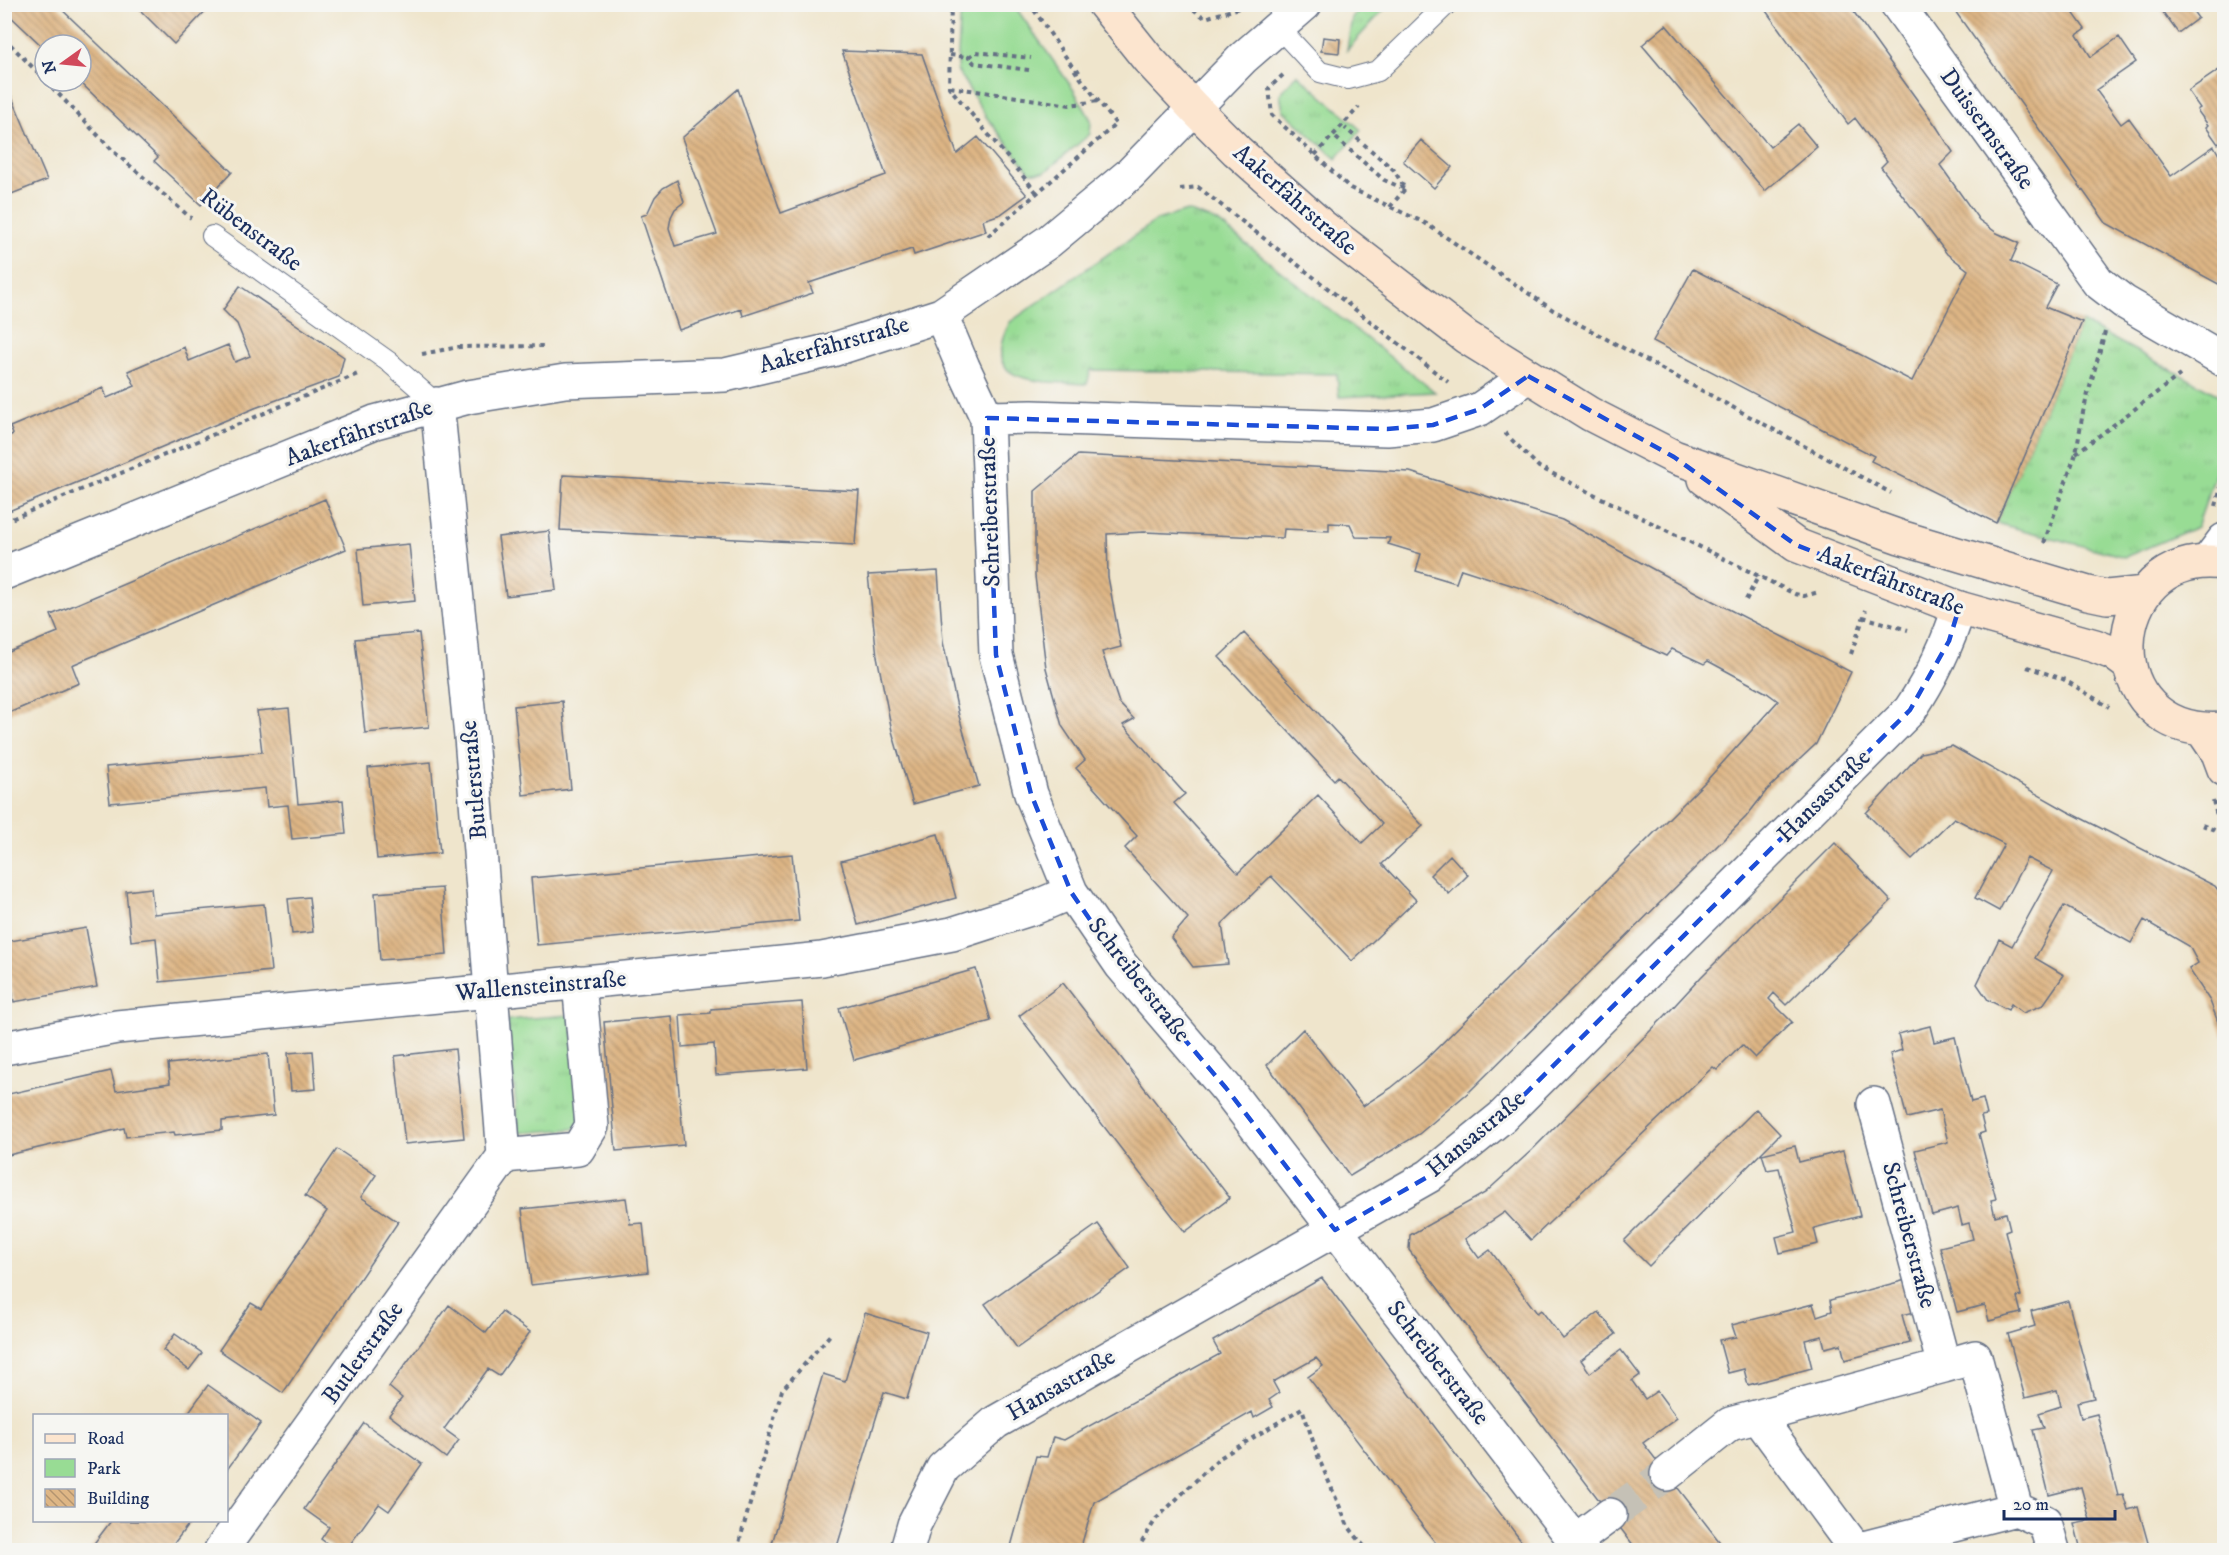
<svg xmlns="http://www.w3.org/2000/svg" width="2229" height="1555" font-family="'IM FELL DW Pica',serif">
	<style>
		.grass { fill: url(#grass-tufts); stroke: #5a8679; stroke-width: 1.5 }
		.green { fill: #98dc94; stroke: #5a8679; stroke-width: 1.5 }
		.building { fill: url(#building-back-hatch) }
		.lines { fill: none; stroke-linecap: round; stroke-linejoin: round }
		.minor-tunnel { stroke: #c5c1b6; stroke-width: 33; stroke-dasharray: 33 16; stroke-linecap: butt }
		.service-casing { stroke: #656f84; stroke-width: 22 }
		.minor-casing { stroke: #656f84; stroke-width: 36 }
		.tertiary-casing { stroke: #656f84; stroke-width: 36 }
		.secondary-casing { stroke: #656f84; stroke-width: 36 }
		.path { stroke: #656f84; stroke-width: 4; stroke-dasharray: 4.5 4.5; stroke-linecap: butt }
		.service { stroke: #fff; stroke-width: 20 }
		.minor { stroke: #fff; stroke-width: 33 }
		.tertiary { stroke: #fff; stroke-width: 33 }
		.secondary { stroke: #fce5cf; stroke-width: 33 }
		.marked { fill: none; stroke: #1d4ed8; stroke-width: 4.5; stroke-dasharray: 12 8; stroke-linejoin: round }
		.labels { text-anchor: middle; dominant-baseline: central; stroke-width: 6; stroke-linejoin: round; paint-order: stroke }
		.street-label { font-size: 24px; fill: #1b2f5e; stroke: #f6f6f2 }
	</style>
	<defs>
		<pattern id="grass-tufts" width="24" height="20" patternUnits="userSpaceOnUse" patternTransform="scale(1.5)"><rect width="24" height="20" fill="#98dc94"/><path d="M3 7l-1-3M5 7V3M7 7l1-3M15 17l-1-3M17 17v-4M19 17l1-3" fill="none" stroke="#82bd82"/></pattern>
		<pattern id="building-back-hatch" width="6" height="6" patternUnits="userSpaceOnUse" patternTransform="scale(1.5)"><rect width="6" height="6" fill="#deb685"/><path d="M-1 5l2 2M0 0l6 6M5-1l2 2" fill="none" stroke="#b39470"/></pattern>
	</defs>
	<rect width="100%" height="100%" fill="#f6f6f2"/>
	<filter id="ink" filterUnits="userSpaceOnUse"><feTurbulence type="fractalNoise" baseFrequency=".0167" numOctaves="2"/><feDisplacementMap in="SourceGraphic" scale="12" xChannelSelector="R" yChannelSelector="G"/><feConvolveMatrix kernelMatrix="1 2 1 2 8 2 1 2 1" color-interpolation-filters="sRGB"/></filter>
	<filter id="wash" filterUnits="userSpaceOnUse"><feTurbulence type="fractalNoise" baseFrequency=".008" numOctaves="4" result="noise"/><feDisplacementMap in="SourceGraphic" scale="24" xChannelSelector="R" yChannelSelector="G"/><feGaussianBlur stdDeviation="1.35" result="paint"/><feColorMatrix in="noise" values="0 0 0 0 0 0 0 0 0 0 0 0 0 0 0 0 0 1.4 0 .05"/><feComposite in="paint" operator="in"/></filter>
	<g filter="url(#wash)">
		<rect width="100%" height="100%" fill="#efe5cc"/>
		<path class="grass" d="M1365,5H1388L1347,50L1352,17Z
			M1297,74L1361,130L1336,159L1283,110L1280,94Z
			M1187,211L1218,222L1435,392L1339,397L1337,374L1091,370L1087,384C1043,381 975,387 1010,322L1157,220Z
			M2082,322L2224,398V450L2197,527L2125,557L1996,523Z
			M571,1015L583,1120L573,1129L519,1133L507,1020Z"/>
		<path class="green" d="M961,5H1014L1073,89L1091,120L1090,134L1045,172H1030L987,118L957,70Z"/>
		<g id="blocks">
			<path class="building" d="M4,4H56L232,172L201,205L154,161L158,157L79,81H81V45H45V49L4,10Z
				M134,4H212L174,44Z
				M1761,4H1848L1936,126L1953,152L1940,165L1979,220L1997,233L2019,243L2011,261L2057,284L2045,307L2082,322L1996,523L1871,461L1874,456L1653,341L1693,269L1912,381L1968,270L1947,254L1881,167L1887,161L1855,118L1848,124Z
				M1950,4H2067L2085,29L2077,35L2091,57L2119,37L2136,62L2096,90L2121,124L2129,118L2171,176L2214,146L2224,164V287L2106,223Z
				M2157,4H2188L2198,18L2178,33Z
				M1666,25L1770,147L1798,124L1817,147L1765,191L1642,45Z
				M1323,37L1340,39L1339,53L1321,51Z
				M842,51L922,54L957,154L978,137L1027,195L1001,214L983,220L986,231L914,255L912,249L809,283L813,293L743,316L741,309L679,330L641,216L647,214L655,197L663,188L677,180L684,202L675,209L671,217L669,228L675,246L717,234L682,138L738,89L781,213L886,175Z
				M2219,70L2224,85V139L2218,144L2206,127L2208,125L2197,110L2200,108L2188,91Z
				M8,88L47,180L4,197V89Z
				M1421,140L1452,167L1434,188L1403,161Z
				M240,286L344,357L339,377L255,408L4,513V438L13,434L10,427L103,388L107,398L135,386L128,371L184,347L189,361L228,345L235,362L250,356L237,324L223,310Z
				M1078,455L1410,472L1562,520L1701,595L1851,672L1816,744L1767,790L1746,817L1693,870L1470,1091L1419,1134L1350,1176L1267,1065L1303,1029L1363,1106L1391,1088L1423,1062L1601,886L1708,779L1778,701L1767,693L1708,661L1704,664L1672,649L1666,656L1594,622L1539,594L1461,569L1456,583L1416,571L1421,554L1388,544L1390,538L1356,537L1350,524L1329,523V531L1284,529L1283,538L1144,532L1107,534L1108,577L1121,647L1102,652L1119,703L1134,719L1123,725L1185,794L1174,803L1238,873L1318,795L1362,843L1382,824L1338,776L1334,780L1219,657L1244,633L1423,826L1382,864L1416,900L1352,961L1271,876L1222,924L1228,964L1193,967L1171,938L1188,918L1125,848L1137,836L1076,768L1085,760L1062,726L1046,668L1035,576V491Z
				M563,475L859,491L855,545L560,530Z
				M325,499L346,549L72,665L79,683L4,715V654L58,632L51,615Z
				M549,531L556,590L506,596L498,537Z
				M409,544L415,601L363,606L358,549Z
				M938,571L943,642L959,716L979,786L913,804L892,731L877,656L868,575Z
				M419,633L429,727L365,733L355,639Z
				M562,701L571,789L523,795L514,706Z
				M289,708L298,804L343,800L346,834L292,839L288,805L267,807L265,788L110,803L106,767L262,752L257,711Z
				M1952,746L2067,811L2215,886L2224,898V1038L2210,1001L2189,969L2198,963L2189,946L2144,920L2131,943L2064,906L2035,958L2064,975L2043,1005L2023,1013L2011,1004L2008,1010L1988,1000L1977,984L1999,939L2012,946L2053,871L2027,858L1999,911L1975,898L2004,844L1954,818L1912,859L1866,813L1921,753Z
				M431,762L440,853L377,859L368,768Z
				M938,834L956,898L858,925L841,861Z
				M1835,843L1891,901L1786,1005L1774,993L1769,999L1792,1022L1755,1058L1742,1045L1717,1070L1713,1067L1531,1240L1505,1212L1465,1239L1479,1258L1490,1250L1537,1313L1541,1310L1563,1339L1599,1312L1616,1334L1581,1360L1590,1373L1621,1350L1640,1375L1632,1381L1645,1399L1657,1391L1677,1418L1643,1443L1726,1550H1637L1409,1250L1410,1235L1485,1193L1532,1150L1665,1016L1701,977Z
				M792,854L799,921L537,945L531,878Z
				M1450,855L1468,875L1449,894L1430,875Z
				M151,888L154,914L264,904L271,971L160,982L156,938L131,941L126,891Z
				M442,888L447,955L380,960L375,893Z
				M309,897L313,932L292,934L288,899Z
				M86,928L97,987L14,1002L4,942Z
				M976,969L991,1021L854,1060L839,1008Z
				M1063,983L1230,1198L1185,1232L1019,1016Z
				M802,1002L807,1068L716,1075L714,1044L682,1047L680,1015L711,1013V1009Z
				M672,1016L684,1145L616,1151L604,1022Z
				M1930,1026L1934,1042L1955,1037L1971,1102L1983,1099L1987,1115L1981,1116L1985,1132L1979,1134L1996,1199L1991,1200L1995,1216L2006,1213L2010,1229L2005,1231L2021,1296L2017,1297L2021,1313L1989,1321L1985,1305L1957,1312L1940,1247L1973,1239L1969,1223L1962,1225L1958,1208L1932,1215L1915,1150L1948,1142L1940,1110L1907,1118L1890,1054L1902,1050L1898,1034Z
				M455,1049L464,1138L405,1144L395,1056Z
				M313,1051L316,1089L291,1091L288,1053Z
				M268,1054L274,1115L222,1121V1130L175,1135L174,1132L126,1137L124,1128L4,1156V1095L111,1071L116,1091L170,1083L168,1064Z
				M1756,1109L1780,1134L1649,1266L1624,1241Z
				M1795,1146L1799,1162L1843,1151L1860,1216L1814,1228L1818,1244L1780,1253L1776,1237L1796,1232L1779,1168L1767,1170L1762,1154Z
				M337,1149L376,1175L361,1197L398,1222L283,1393L219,1350L251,1303L261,1309L327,1211L305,1196Z
				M626,1198L630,1224L643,1223L648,1272L531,1285L522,1209Z
				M1098,1224L1130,1268L1017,1348L985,1304Z
				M1322,1278L1528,1550H1441L1308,1377L1323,1366L1316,1358L1273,1382L1279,1393L1269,1400L1273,1407L1254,1418L1252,1412L1094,1502L1080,1550H1010L1036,1456L1047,1457L1053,1437L1064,1440L1220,1354L1213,1341Z
				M1910,1279L1919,1311L1902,1315L1910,1343L1845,1360L1841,1344L1825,1348L1822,1336L1805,1340L1812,1368L1748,1385L1744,1369L1728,1373L1719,1340L1736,1337L1732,1325L1813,1304L1817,1316L1832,1311L1830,1300Z
				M2068,1301L2094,1398L2077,1402L2081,1418L2097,1414L2118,1495L2123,1494L2128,1510L2138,1507L2150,1550H2081L2074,1523L2090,1520L2081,1487L2049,1495L2033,1430L2044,1428L2039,1413L2061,1406L2057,1390L2025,1398L2008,1334L2035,1326L2031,1311Z
				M449,1305L486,1333L502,1312L530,1332L499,1376L488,1369L444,1429L459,1440L446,1458L389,1415L402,1398L389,1387Z
				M865,1313L927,1332L907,1399L884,1392L836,1550H770L823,1374L845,1381Z
				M175,1334L202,1353L189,1370L163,1350Z
				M208,1385L261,1423L226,1471V1416H186Z
				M364,1423L422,1464L389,1511L379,1504L346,1550H336L321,1539L329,1527L304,1509Z
				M111,1521H191L169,1550H89Z"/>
		</g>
	</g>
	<g filter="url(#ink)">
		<use href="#blocks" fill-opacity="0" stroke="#656f84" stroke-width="1.5"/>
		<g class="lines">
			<path class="minor-tunnel" d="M1610,1515L1667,1474"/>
			<g class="service-casing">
				<path id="service" d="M1279,28L1320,72L1348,79L1378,71L1447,4
					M212,236L389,362L437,404"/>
			</g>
			<g class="minor-casing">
				<path id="minor" d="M1897,4L2098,282L2124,302L2224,360
					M941,315L963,367L987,418L996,655L1031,794L1071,892L1121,965L1226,1088L1582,1550
					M987,418L1032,417L1387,429L1433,425L1480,409L1528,376
					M4,573L375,422L468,397L565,381L725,375L832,350L941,315L1048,242L1130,174L1243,58L1305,4
					M4,1048L117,1027L822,959L952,934L1036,907L1071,892
					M504,1156L578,1149L592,1126L579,982
					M1944,1366L1975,1357L2016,1509
					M1758,1417L1856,1550L2016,1509L2045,1522L2053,1550
					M1667,1474L1730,1424L1944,1366L1874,1104
					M1575,1541L1610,1515
					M221,1550L504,1156L471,737L437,404
					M907,1550L914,1525L943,1468L996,1422L1429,1176L1502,1117L1910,710C1932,677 1947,647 1959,608"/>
			</g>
			<g class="tertiary-casing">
				<path id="tertiary" d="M2208,561L2224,540"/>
			</g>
			<g class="secondary-casing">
				<path id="secondary" d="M1104,4L1148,59L1194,108L1237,151L1323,227L1466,337L1590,414L1674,457L1900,537L2088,593L2107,597L2145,593
					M1705,479L1796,545L1959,608L2095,646L2113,653L2128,664
					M2224,563C2101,546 2091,740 2224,729
					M2203,731L2218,753L2224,769"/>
			</g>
			<path class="path" d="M951,4L949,87L1037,193
				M1186,4L1205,18L1246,6
				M4,38L45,80
				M950,55L969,57
				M1029,70L974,63L969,57L976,52L1031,58
				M1076,72L1082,68
				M1283,75L1269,88L1272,115L1350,188L1425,223L1553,310L1891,493
				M46,81L114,152L191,218
				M950,87L1070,105L1098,101
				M1336,138L1384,180L1405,189L1394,170L1345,128
				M1315,155L1359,107
				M1180,189L1198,187L1448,382
				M1390,207L1405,189
				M988,236L1116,124L1076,72L1030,4
				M422,354L459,347L546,346
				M1505,433L1539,467L1795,594L1804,596L1819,592
				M2076,453L2180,375
				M2216,506L2224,475
				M4,522L358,374
				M2044,543L2076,453L2083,412L2105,332
				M1746,600L1759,575
				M1863,617L1908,630
				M1851,654L1866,610
				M2027,667L2063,679L2109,707
				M2213,801L2224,841
				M2202,825L2222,833
				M737,1550L782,1390L830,1335
				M1137,1550L1156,1519L1218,1459L1302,1408L1319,1459L1348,1526L1367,1550"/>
			<use href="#service" class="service"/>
			<use href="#minor" class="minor"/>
			<use href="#tertiary" class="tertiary"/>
			<use href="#secondary" class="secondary"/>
		</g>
	</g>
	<path class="marked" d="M1528,376L1674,457L1796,545L1959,608L1949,641L1910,710L1502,1117L1429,1176L1335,1230L1226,1088L1121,965L1071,892L1031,794L996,655L987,418L1387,429L1433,425L1480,409Z"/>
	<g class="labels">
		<g class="street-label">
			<text transform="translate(1987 129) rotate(54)">Duissernstraße</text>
			<text transform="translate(1295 200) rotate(41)">Aakerfährstraße</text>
			<text transform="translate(251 230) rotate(37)">Rübenstraße</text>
			<text transform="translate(834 345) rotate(-16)">Aakerfährstraße</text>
			<text transform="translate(359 433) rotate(-20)">Aakerfährstraße</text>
			<text transform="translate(990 512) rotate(-92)">Schreiberstraße</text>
			<text transform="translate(1891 581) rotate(21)">Aakerfährstraße</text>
			<text transform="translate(474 780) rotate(-95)">Butlerstraße</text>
			<text transform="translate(1824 796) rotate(-45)">Hansastraße</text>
			<text transform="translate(1139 980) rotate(52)">Schreiberstraße</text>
			<text transform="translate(541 986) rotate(-5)">Wallensteinstraße</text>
			<text transform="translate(1476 1134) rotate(-40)">Hansastraße</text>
			<text transform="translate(1909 1235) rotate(75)">Schreiberstraße</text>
			<text transform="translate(363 1353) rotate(-54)">Butlerstraße</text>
			<text transform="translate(1438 1363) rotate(52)">Schreiberstraße</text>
			<text transform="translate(1061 1385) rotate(-30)">Hansastraße</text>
		</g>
	</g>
	<rect width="2229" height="1555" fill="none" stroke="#f6f6f2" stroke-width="24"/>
	<rect x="33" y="1414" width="195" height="108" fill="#f6f6f2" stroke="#9ea6b7" stroke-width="1.5"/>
	<rect x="45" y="1434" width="30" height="9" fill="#fce5cf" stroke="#9ea6b7" stroke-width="1.5"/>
	<text x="87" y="1444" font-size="18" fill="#1b2f5e">Road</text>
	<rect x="45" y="1459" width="30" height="18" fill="#98dc94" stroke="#9ea6b7" stroke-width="1.5"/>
	<text x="87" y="1474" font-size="18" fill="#1b2f5e">Park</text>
	<rect x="45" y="1489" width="30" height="18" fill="url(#building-back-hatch)" stroke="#9ea6b7" stroke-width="1.5"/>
	<text x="87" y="1504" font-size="18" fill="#1b2f5e">Building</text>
	<g transform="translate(63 63) rotate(255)"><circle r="28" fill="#f6f6f2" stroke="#9ea6b7" stroke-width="1.5"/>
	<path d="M0-4.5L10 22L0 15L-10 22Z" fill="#d1495b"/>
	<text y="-9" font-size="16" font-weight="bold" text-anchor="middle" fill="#1b2f5e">N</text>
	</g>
	<path d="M2004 1510v9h111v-9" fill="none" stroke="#1b2f5e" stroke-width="3"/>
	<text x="2013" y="1510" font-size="18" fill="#1b2f5e" stroke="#f6f6f2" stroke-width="4.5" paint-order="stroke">20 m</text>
</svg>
